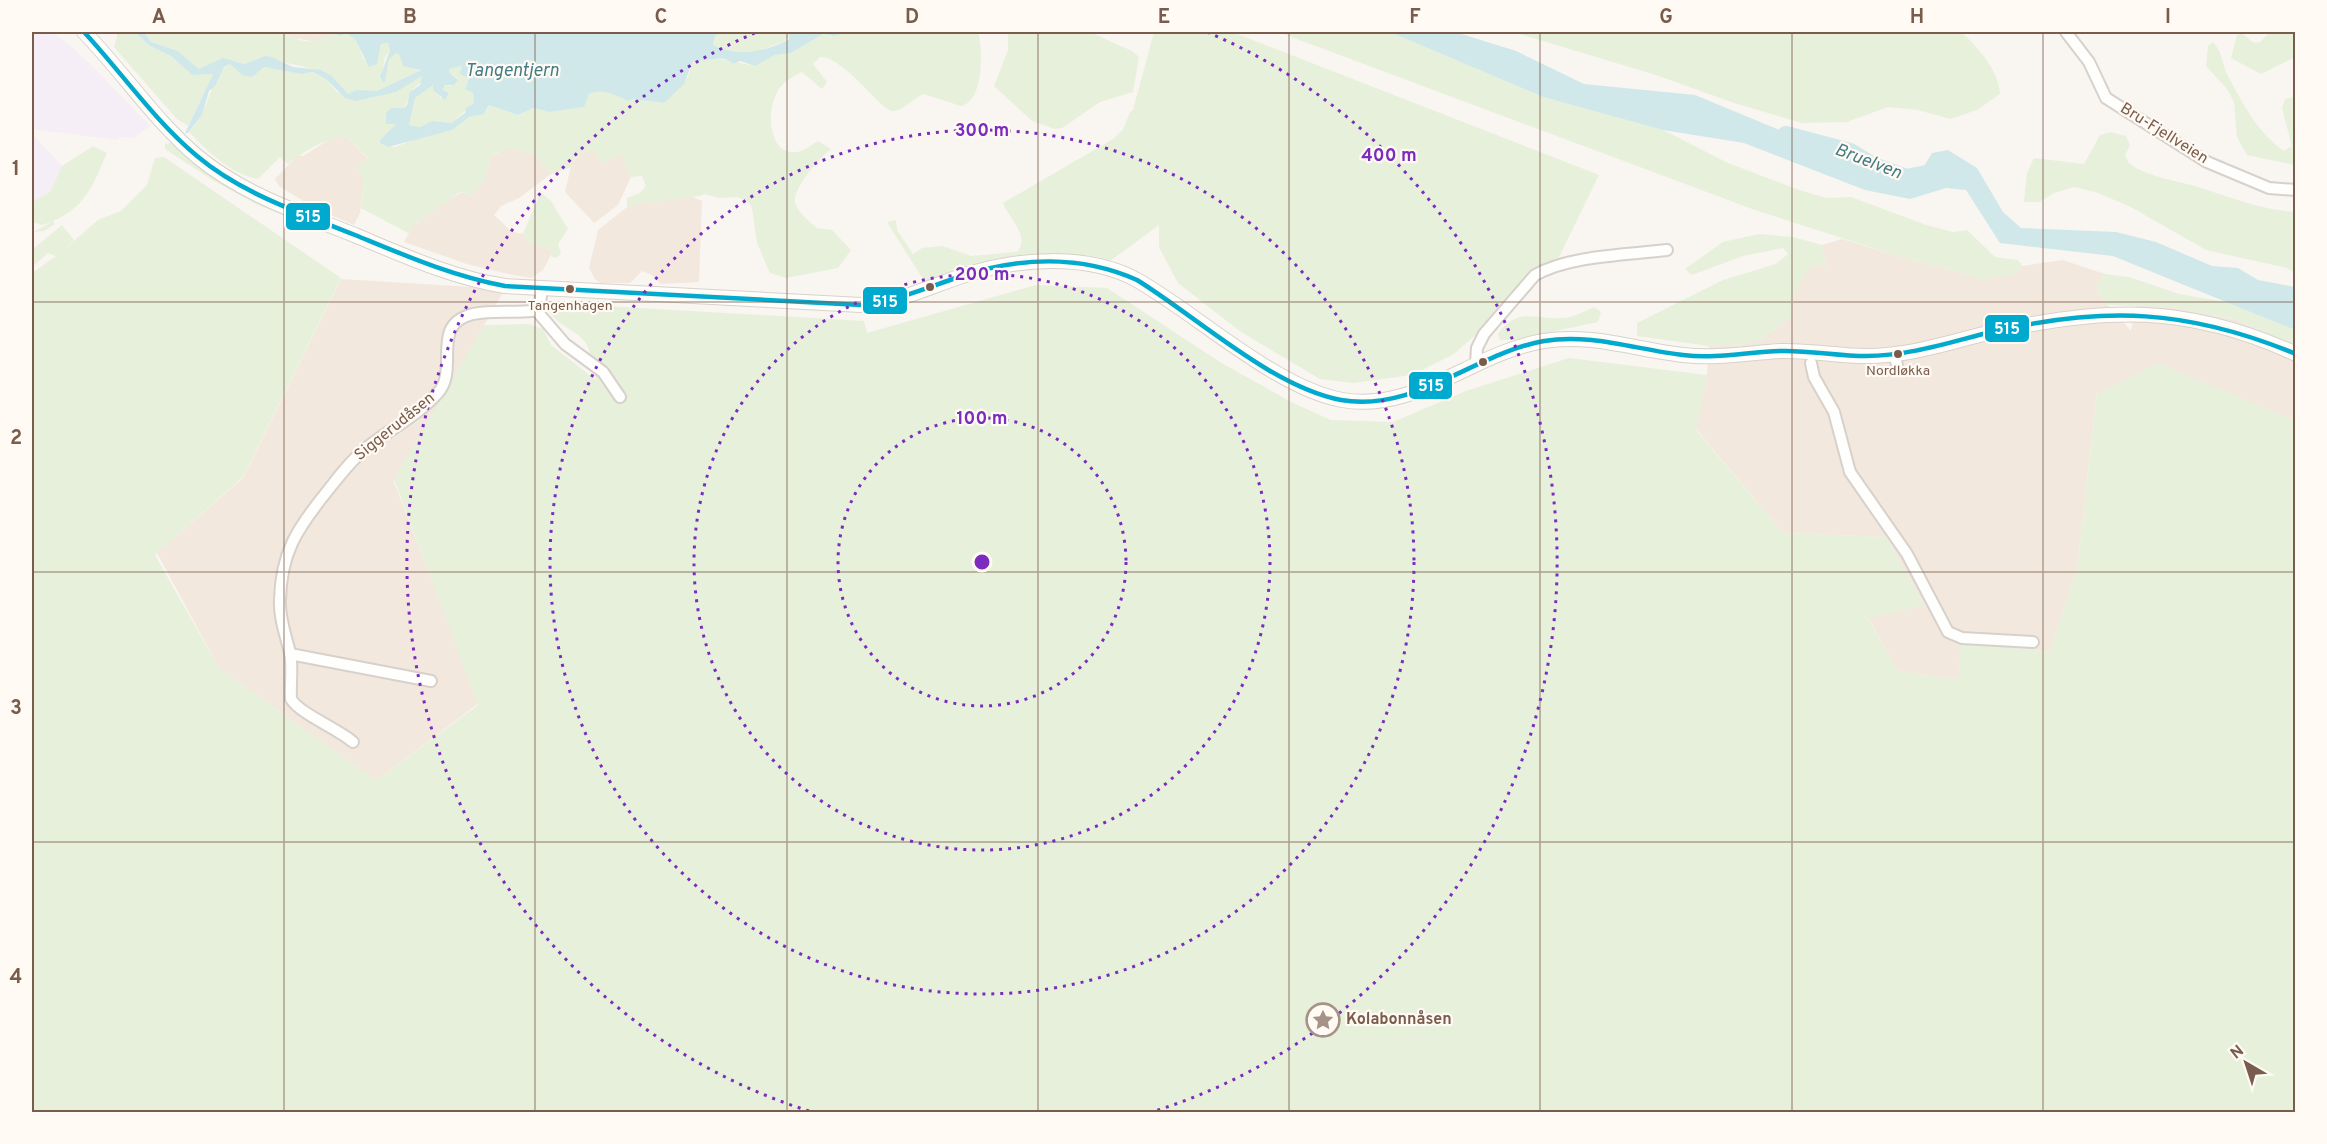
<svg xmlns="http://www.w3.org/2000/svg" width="2327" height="1144" font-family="Overpass,sans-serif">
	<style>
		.residential { fill: #f2e8de }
		.education { fill: #f6eef6 }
		.green { fill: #e7f0db }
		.water { fill: #d0e8ea; fill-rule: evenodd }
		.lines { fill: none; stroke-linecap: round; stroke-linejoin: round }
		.river { stroke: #d0e8ea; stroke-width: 18 }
		.minor-casing { stroke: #d7d1cb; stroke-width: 14 }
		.secondary-casing { stroke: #d9d2cb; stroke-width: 16 }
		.minor { stroke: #fefefd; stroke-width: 10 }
		.secondary { stroke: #fefefd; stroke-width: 14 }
		.bus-1-casing { stroke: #fffaf3; stroke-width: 9 }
		.bus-1 { stroke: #00a9ce; stroke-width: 4.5 }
		.grid { fill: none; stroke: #7a5c4d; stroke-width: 1.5; stroke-opacity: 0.55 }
		.ring { fill: none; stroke: #7b2cbf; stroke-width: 3; stroke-dasharray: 3 6 }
		.bus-dot { fill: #7a5c4d; stroke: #fffaf3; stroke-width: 2 }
		.labels { text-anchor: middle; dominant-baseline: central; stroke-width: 4.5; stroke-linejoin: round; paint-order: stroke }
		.bus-label { font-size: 14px; fill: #7a5c4d; stroke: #fffaf3 }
		.street-label { font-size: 16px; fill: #7a5c4d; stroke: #fffaf3 }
		.poi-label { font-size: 16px; font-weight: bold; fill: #7a5c4d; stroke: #fffaf3; text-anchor: start }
		.water-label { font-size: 18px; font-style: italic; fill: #437c86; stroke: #fffaf3 }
		.centre { fill: #7b2cbf; stroke: #fffaf3; stroke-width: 3 }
		.ring-label { font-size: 18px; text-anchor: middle; font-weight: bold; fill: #7b2cbf; stroke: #fffaf3; stroke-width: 4.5; stroke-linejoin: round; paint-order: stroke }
		.line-badge { stroke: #fffaf3; stroke-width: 2 }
		.badge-label { font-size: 16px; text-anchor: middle; font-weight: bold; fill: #fff }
		.neatline { fill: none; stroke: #7a5c4d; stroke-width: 2 }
		.grid-label { font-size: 20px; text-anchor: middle; font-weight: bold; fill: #7a5c4d }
	</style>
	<rect width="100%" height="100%" fill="#f9f5f0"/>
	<path class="residential" d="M282,32H336L318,42L294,38Z
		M333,137H346L369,160L362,177L364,181L360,213L354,225L315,208L279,186L275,179L297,156H303Z
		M507,148L534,153L551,174L519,198L501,206L494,215L512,232L523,234L530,243L553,251L543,270L531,278L508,274L467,264L404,242L412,227L447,200L463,192L471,196L486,178L490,157Z
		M590,151L621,154L631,177L618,205L594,223L565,192L572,162L583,152Z
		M692,197L702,201L699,282L661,284L652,275L642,271L630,283H600L595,279L589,268L598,230L602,227L627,207L637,203Z
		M1842,239L1904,258L1968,274L1981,280L2015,274L2022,266L2063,260L2105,274L2096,284L2100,296L2131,331L2136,305L2171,307L2238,320L2295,347V424L2097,393L2077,569L2050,652L1961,641L1959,680L1897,671L1868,617L1924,605L1886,537L1783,533L1696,429L1707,375L1709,346L1746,344L1762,339L1791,317V306L1797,286L1810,267L1826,265L1822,245Z
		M341,279L505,289L394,482L479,703L376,781L219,668L157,553L243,478Z"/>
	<path class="education" d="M32,32H50L66,42L93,67L150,126L133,138L121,137L116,140L32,129Z
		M32,134L62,166L50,192L32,202Z"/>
	<path class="green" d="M116,32H135L150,46L171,56L192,75L213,74L188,126L177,119L114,47L117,37Z
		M144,32H282C308,46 313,43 337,32L338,36L347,34L355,39L364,60L377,63L381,44L388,43L390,50L385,57L381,80L385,82L389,59L396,53L399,54L403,66L421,70L377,91L348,94C341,89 338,81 332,76C326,71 265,57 258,59C253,60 250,63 245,64C221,56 221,62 199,69L178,51L151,42Z
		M723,32H789L791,35L783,42L755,52L725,51L713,45L715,36Z
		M848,32H978C983,49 984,102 961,106L924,94C913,98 906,108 895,111C882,114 846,57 820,57L813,64L827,82L822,89L802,72C791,77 779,84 775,97C767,114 769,156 797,152C805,151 811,145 818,141L831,149C820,158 792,188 795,203C798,213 810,222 817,228L832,230L851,250L838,268L786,278L770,273L757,243L752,208L748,201L737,197L718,198L705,194C699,198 645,201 627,207V198L640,193L646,186L642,176L631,177L621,155L602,163L594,152C582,149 573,158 570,168L551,174L534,153C517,150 505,146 490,157L486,178L471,196L463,192L458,193L417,223L408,233L361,208L364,181L358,171L361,163L369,159L346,137C330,135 300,154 288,164L280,157L258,179C231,174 207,151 189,132C193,127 198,122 201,116C209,102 214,72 230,64L242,75L255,74L264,67L301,74L313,72L326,79L337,92L360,99L374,97L422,76V81L413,89L404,108H391L393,124H396L382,138V145L395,147L426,135L452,130L469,117L486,112L489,105L518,115L533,108L549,112L582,107C587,103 585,100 589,95C596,84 621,98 630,101L633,99L662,103L688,77L693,61L710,57L755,66L775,55L791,53L823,34L831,36Z
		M1008,32H1090L1132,51L1139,57L1133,92L1100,102L1062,128L1055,129L1032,121L994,86L1008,50Z
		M1154,32H1232L1599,175L1556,263L1454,354L1412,375L1353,383L1320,379L1241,332L1178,283L1159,247V225L1110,261C1046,247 985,261 926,284L887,222L896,220L897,230L913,254L922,248L943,246L971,256L1017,252C1031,236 1009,219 1003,203L1113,139L1123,130L1130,112L1133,110Z
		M1278,32H1390L1543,97L1663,130L1728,163L1799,190L1826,198L1851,197L1926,225L1953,232L1967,230L1995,257L2018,260L2022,266L2015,274L1981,280L1968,274L1904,258L1755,210Z
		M1513,32H1961C1978,47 1999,71 2000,94L1977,110L1950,119L1918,110L1888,107L1847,122L1802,123L1734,103L1656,75Z
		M2240,32L2254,43L2260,42L2270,32H2295V57L2261,74L2231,58L2237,35Z
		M2213,42C2224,55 2221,62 2228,76C2242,103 2258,133 2284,151L2292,146L2282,108L2285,99L2295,97V165L2247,155L2237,137L2234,102L2227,89L2206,66L2208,46Z
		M462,66L463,74L469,78L465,87L473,93L474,103L451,123L432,121L420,127L409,125L415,98L432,85L441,99L445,85L451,86L457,78L449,72V69Z
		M2110,132L2126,136L2130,145L2125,155C2126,157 2128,162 2129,163C2145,176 2172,180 2191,185C2229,196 2255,209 2295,212V273L2287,268L2206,250L2129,206L2095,192L2074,187L2054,193L2039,202H2024L2027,173L2034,158L2084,164L2100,135Z
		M172,142L358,242L357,245L258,205L214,181L165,149V144Z
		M93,146L107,153C94,183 85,208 53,221L55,224L44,231L33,232L52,222L42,225L32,222V202L50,192L62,166Z
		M164,157L341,278L243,477L155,555L219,668L376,781L478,705L394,479L484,325L528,324L543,329L551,345L596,380C593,369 591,350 585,342C574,327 553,326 547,305L554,304L569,308L570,304L864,321L867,333L1036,285L1107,288L1220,362L1293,403L1331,420L1393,422L1466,391L1569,358L1707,375L1696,430L1783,533L1886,537L1924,605L1868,618L1897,671L1959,680L1960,641L2050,652L2077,569L2097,394L2158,363L2295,421V1112H32V273L56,256L48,253L32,267V250L62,225L74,240L59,254L98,220L121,211L147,185L155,158Z
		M544,195L551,201L568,229L558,244L561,254L555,258L551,256L553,251L530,243L523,234L539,196Z
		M1759,234L1793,237L1822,245L1826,265L1810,267C1799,283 1790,297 1791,317L1762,339L1746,344L1709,346L1637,336V323L1723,280L1776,264L1788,254L1783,248L1743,256L1692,275L1685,269L1723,242Z
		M2105,274L2129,277L2179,294L2226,302L2295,330V347L2238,320L2171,307L2108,305L2100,296L2096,284Z
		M1594,307L1601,312L1598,322L1514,340H1500L1498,334C1519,306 1532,320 1563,318C1573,318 1585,311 1594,307Z"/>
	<path class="water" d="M135,32H144L151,42L178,51L199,69L223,58L245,64L265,56L272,57L293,67L321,70L332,76L348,94L356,90L377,91L421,70L403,66L399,54L396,53L389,59L385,82H383L380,77L390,50L388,43L381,44L377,64L369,67L355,39L347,34L338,36L337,32H405L407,34L412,32H723L715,36L713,45C735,57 768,52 789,39V32L801,34L848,32L834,36L823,34L791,53L775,55L755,66L740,61L733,64C723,53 705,62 693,61L684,84L664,103L633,99L629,101C617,96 601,87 589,94L584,107L549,112L533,108L518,115L489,105L484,114L469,117L452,130L388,147L380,143V140L396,124H386V113L391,108H404L407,105L410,92L420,85L422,76L396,92L356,101L345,98L326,79L313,72L301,74L264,67L252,77L242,75L230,64L224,67L215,86L209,91L202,115L188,133H185L213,74L192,75L171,56L150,46ZM462,66L460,74L469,78L465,89L473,93L474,103L466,108L465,113L451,123L432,121L420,127L409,125L415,98L433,85V90L445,100L449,93L443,90L445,85H454L458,80L449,72V69Z
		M1390,32H1455L1516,51L1584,84L1695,95L1869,167L1916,179L1932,153L1948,150L1977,168L2003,212L2021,228L2116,232L2156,242L2212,266L2238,268L2258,280L2295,287V330L2113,256L2000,243L1966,190L1946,188L1910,199L1865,190L1744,143L1663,130L1543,97Z"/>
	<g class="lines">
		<path class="river" d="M1786,135L1850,152L1871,165L1906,178L1941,171"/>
		<g class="minor-casing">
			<path id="minor" d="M2066,32L2089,62L2106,98L2207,162L2269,188L2296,190
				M535,309L565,344L603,372L620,397
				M1895,356L1898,370
				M1811,363L1814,377L1834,412L1850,472L1907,554L1948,632L1962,638L2033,642
				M1476,364L1477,348L1484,334L1535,275C1571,255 1627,255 1667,250
				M290,654L431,681
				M353,742C337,728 300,714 291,699C290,685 293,667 290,653C286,636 279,618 280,600C281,553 297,529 325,494C338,478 349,462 365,449C388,430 416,417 437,394C461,369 428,325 473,314C492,310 513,313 532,311L540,303L542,288"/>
		</g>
		<g class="secondary-casing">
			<path id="secondary" d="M84,32C123,72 155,121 198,157C244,195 303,214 357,236C405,256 453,278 505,286L861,305C900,302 926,288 962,276C1016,258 1087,253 1137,280C1197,314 1276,388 1342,400C1416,413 1474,352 1544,341C1591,333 1637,350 1683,355C1716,359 1748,353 1781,351C1809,350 1838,356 1866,356C1911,356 1949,342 1992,332C2105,307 2188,304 2296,354"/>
		</g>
		<use href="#minor" class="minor"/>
		<use href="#secondary" class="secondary"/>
		<g class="bus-1-casing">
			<path id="bus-1" d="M84,32C122,73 154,120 197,156C242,194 301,213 355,235C404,255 452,276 505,286L861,305C897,301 928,287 962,276C1020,257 1081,255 1137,280C1197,317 1272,387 1341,400C1415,413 1475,353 1544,341C1591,333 1637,350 1683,355C1716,359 1748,352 1780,351C1809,350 1837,356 1866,356C1909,356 1950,342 1991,332C2105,306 2187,309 2296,354"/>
		</g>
		<use href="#bus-1" class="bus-1"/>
	</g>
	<path class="grid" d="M284,32V1112M535,32V1112M787,32V1112M1038,32V1112M1289,32V1112M1540,32V1112M1792,32V1112M2043,32V1112M32,302H2296M32,572H2296M32,842H2296"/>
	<g class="ring">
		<circle cx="982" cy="562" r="144"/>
		<circle cx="982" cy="562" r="288"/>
		<circle cx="982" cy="562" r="432"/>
		<path d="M809 1111A576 576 0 0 1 757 32M1207 32A576 576 0 0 1 1155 1111"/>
	</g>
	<defs>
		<g id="sight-ring" transform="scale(1.725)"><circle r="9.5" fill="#fffaf3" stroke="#a69286" stroke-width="1.5"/><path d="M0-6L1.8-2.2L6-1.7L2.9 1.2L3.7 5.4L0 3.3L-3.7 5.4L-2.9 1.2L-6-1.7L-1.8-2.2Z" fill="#a69286"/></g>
	</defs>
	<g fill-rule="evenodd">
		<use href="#sight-ring" x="1323" y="1020"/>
	</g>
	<g class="bus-dot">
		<circle cx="930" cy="287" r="5"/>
		<circle cx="570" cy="289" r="5"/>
		<circle cx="1898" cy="354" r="5"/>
		<circle cx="1483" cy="362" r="5"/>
	</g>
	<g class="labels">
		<g class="bus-label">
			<text x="570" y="306">Tangenhagen</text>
			<text x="1898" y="371">Nordløkka</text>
		</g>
		<g class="street-label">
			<text transform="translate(2164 134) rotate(32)">Bru-Fjellveien</text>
			<text transform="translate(395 427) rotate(-39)">Siggerudåsen</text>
		</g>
		<g class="poi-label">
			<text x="1346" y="1020">Kolabonnåsen</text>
		</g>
		<g class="water-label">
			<text x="512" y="71">Tangentjern</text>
			<text transform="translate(1868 162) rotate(21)">Bruelven</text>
		</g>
	</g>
	<circle cx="982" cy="562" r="9" class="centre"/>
	<g class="ring-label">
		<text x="982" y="136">300 m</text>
		<text x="1389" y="161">400 m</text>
		<text x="982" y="280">200 m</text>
		<text x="982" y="424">100 m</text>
	</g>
	<g class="line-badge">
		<rect x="285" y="202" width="46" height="29" rx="6" fill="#00a9ce"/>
		<rect x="862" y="286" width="46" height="29" rx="6" fill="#00a9ce"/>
		<rect x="1984" y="314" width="46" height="29" rx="6" fill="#00a9ce"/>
		<rect x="1408" y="371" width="45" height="29" rx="6" fill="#00a9ce"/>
	</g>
	<g class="badge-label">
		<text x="308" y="222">515</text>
		<text x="885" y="307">515</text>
		<text x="2007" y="334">515</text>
		<text x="1431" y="391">515</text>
	</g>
	<rect width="2327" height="1144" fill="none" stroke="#fffaf3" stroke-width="66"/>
	<g transform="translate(2246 1063) rotate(321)" stroke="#fffaf3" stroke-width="4.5" paint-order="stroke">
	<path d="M0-4.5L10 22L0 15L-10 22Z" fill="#7a5c4d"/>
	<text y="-9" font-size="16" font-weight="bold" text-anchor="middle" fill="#7a5c4d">N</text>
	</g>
	<rect x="33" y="33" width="2261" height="1078" class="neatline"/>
	<g class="grid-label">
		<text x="159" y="23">A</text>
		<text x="410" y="23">B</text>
		<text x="661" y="23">C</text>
		<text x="912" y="23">D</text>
		<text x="1164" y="23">E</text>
		<text x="1415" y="23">F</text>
		<text x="1666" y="23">G</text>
		<text x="1917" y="23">H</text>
		<text x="2168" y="23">I</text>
		<text x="16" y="175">1</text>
		<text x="16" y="444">2</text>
		<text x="16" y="714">3</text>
		<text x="16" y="983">4</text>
	</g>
</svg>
